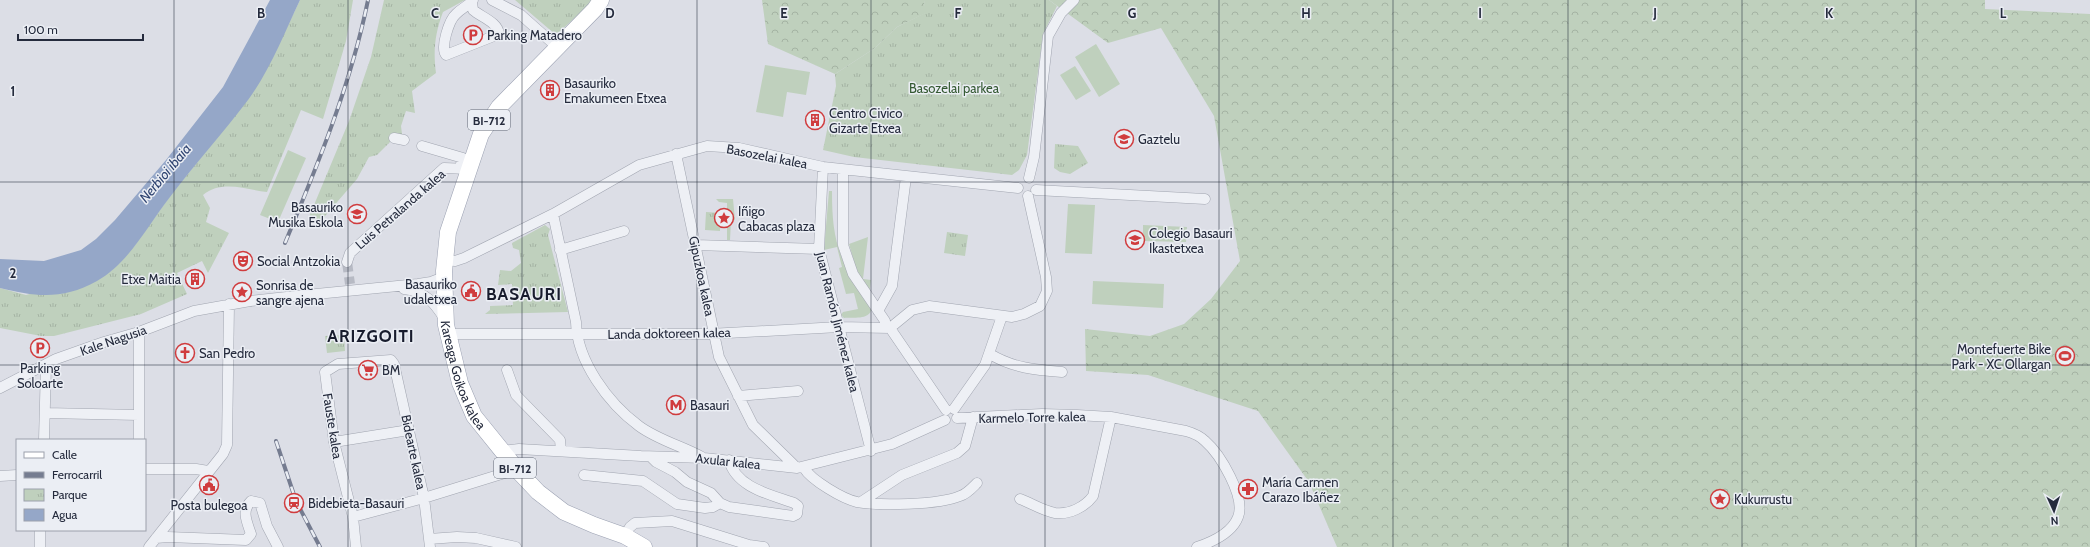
<svg xmlns="http://www.w3.org/2000/svg" width="2090" height="547" font-family="Cabin,sans-serif">
	<style>
		.grass { fill: #bfd0bd }
		.forest { fill: url(#forest-crowns) }
		.park { fill: url(#park-tufts) }
		.water { fill: #95a7c8 }
		.lines { fill: none; stroke-linecap: round; stroke-linejoin: round }
		.street-tunnel { stroke: #b7bac4; stroke-width: 10; stroke-dasharray: 10 5; stroke-linecap: butt }
		.street-casing { stroke: #a1a5b0; stroke-width: 11 }
		.primary-casing { stroke: #9ba1b2; stroke-width: 17 }
		.street { stroke: #eef0f5; stroke-width: 10 }
		.primary { stroke: #fff; stroke-width: 16 }
		.rail-casing { stroke: #757c90; stroke-width: 4 }
		.rail { stroke: #ebeef4; stroke-width: 2.5; stroke-dasharray: 8; stroke-linecap: butt }
		.street-bridge-casing { stroke: #a1a5b0; stroke-width: 11; stroke-linecap: butt }
		.street-bridge { stroke: #eef0f5; stroke-width: 10 }
		.grid { fill: none; stroke: #252b3d; stroke-width: 1; stroke-opacity: 0.55 }
		.labels { text-anchor: middle; dominant-baseline: central; stroke-width: 3; stroke-linejoin: round; paint-order: stroke }
		.shield { fill: #ebeef4; stroke: #606674; stroke-width: 1 }
		.shield-label { font-size: 12px; font-weight: bold; fill: #252b3d }
		.poi-label { font-size: 13px; fill: #252b3d; stroke: #ebeef4; text-anchor: start }
		.park-label { font-size: 13px; fill: #345932; stroke: #ebeef4 }
		.street-label { font-size: 13px; fill: #252b3d; stroke: #ebeef4 }
		.water-label { font-size: 14px; font-style: italic; fill: #2f4471; stroke: #ebeef4 }
		.district-label { font-size: 17px; font-weight: bold; letter-spacing: 1px; fill: #181c2d; stroke: #ebeef4 }
		.grid-label { font-size: 13px; text-anchor: middle; font-weight: bold; fill: #252b3d; stroke: #ebeef4; stroke-width: 3; stroke-linejoin: round; paint-order: stroke }
	</style>
	<defs>
		<pattern id="forest-crowns" width="20" height="18" patternUnits="userSpaceOnUse"><rect width="20" height="18" fill="#bfd0bd"/><path d="M2 6a3 3 0 1 1 6 0M12 15a3 3 0 1 1 6 0" fill="none" stroke="#a4b3a3"/></pattern>
		<pattern id="park-tufts" width="24" height="20" patternUnits="userSpaceOnUse"><rect width="24" height="20" fill="#bfd0bd"/><path d="M3 7l-1-3M5 7V3M7 7l1-3M15 17l-1-3M17 17v-4M19 17l1-3" fill="none" stroke="#a4b3a3"/></pattern>
	</defs>
	<rect width="100%" height="100%" fill="#dcdee6"/>
	<path class="grass" d="M1096,44L1120,84L1099,97L1075,57Z
		M765,65L810,72L806,95L787,92L783,117L756,112Z
		M1075,66L1091,91L1076,100L1060,75Z
		M288,150L306,158L278,222L260,215Z
		M829,191H832C832,232 836,251 856,287C860,295 868,301 871,310C869,320 853,317 844,318L841,315L843,312L858,309L854,293L846,294L839,268L842,267L837,247L824,250Z
		M716,199H733L735,220L731,221L730,240H727V203L719,202Z
		M1068,204L1095,205L1092,254L1065,253Z
		M1143,225L1187,227L1186,242L1143,241Z
		M868,237L863,279L871,280L869,295L856,268L849,244Z
		M1093,281L1164,284L1163,308L1092,304Z"/>
	<path class="forest" d="M762,0H924L926,13L897,27L875,48L835,74L768,44Z
		M1049,0H1985V9L2090,14V547H1337L1309,482L1258,411L1148,375L1086,371L1085,329L1150,336L1184,324L1211,299L1240,261L1214,116L1161,28L1108,43Z"/>
	<path class="park" d="M300,0H353L346,41L323,119L301,110L267,192C247,190 222,179 203,195L210,208L206,222L229,233L208,273L202,261L177,273L187,294L141,314L54,336H41L0,328V288L26,295L111,271L135,245L170,196L248,99L277,48Z
		M384,0H465L443,12C435,33 433,51 436,73L412,91L415,113L406,111L401,126L402,134H398L377,155L369,157L357,179L319,223L309,217L349,121L371,57Z
		M515,0H594L556,35Z
		M924,0H1049L1057,6L1043,34L1027,155L1019,170L1012,175L854,157L823,150L836,86L835,74L875,48L897,27L925,13Z
		M1055,144L1078,146L1088,163L1070,174L1060,172L1054,168Z
		M706,212L721,213L720,231L705,230Z
		M545,225L550,229L548,235L568,312L485,314L490,310V306L513,305L512,284L498,285L500,270L511,271L521,263L519,250L513,248L512,243Z
		M947,232L968,235L965,256L944,253Z
		M344,335L345,351L327,353L325,336Z"/>
	<path class="water" d="M270,0H300C284,34 270,70 248,100C223,133 195,164 170,197C148,225 129,263 97,281C63,300 36,297 0,288V259L44,261L81,250L96,239L115,220L166,160L223,87Z"/>
	<g class="lines">
		<path class="street-tunnel" d="M347,262L350,284"/>
		<g class="street-casing">
			<path id="street" d="M492,0L521,15L557,47
				M472,2L473,10C481,17 498,22 499,34L446,55C440,48 449,20 456,14C462,8 468,6 473,0
				M394,138L404,140
				M422,146L463,158L460,167
				M676,154L719,357L753,425L797,468
				M823,167L819,249L871,451
				M843,170V245L853,274L885,321V328
				M1029,178L1034,157L1048,36L1061,13L1074,0
				M1036,190L1205,199
				M553,214L576,322C577,361 608,403 639,426C658,440 682,446 702,457
				M696,245L819,249
				M560,250L624,231
				M444,260L455,261L464,258L553,214L639,165L707,146L739,148L823,167L1018,188
				M347,262L350,253L444,168L468,169
				M404,289C424,291 434,302 444,318
				M296,296L418,284L431,282L444,277
				M878,311L892,286L906,177
				M890,328L912,310L929,306L1012,317L1024,314L1040,306L1047,291L1046,277L1028,196
				M890,328L946,410
				M448,334H709L839,327L890,328
				M990,354C1013,368 1036,370 1062,372
				M507,370L516,395L560,440L561,451
				M0,388L56,359L104,342L139,332L194,311L250,301
				M738,396L798,391
				M954,409L985,365L1002,316
				M45,413L139,415
				M957,418L1042,414L1077,415L1111,417L1186,431C1193,433 1200,436 1205,441C1220,454 1246,497 1238,517C1232,533 1212,542 1197,547
				M44,440L46,365
				M139,440V332
				M334,442L409,430
				M502,451L519,449L641,456L704,458L797,468L892,444L945,420
				M651,457L656,462L675,472L687,482L711,493L720,503L729,507L793,516L797,514L798,506L794,503C772,495 736,488 729,460
				M804,468C811,480 843,499 857,502C879,506 939,505 960,496C967,494 972,488 977,483
				M145,469H196L208,471
				M584,475L643,481L677,504L705,508L713,507L720,503
				M0,476L17,475
				M1020,499C1031,503 1043,511 1055,513C1069,515 1085,507 1093,496L1111,417
				M861,502L902,475L957,453L965,446L973,417
				M353,517L424,498L508,472L515,468
				M625,536L630,527L635,523L672,521L749,545L764,547
				M156,538L168,537L246,540L251,534C247,522 241,511 251,501L260,503L267,526L278,547
				M429,539L457,537L476,538L516,547
				M40,547V530
				M149,547L223,454L227,445L229,304
				M356,547L353,517L334,442L325,372L338,364L391,360L394,364L424,498L430,547"/>
		</g>
		<g class="primary-casing">
			<g id="primary">
				<path id="s1" d="M601,0L595,9L499,107L481,134L448,232L444,271L446,325L460,383L474,416L520,473L538,492L564,512L594,525L625,536L644,547"/>
			</g>
		</g>
		<use href="#street" class="street"/>
		<use href="#primary" class="primary"/>
		<g class="rail-casing">
			<path id="rail" d="M285,243C318,164 351,84 368,0
				M276,441L296,501L320,547"/>
		</g>
		<use href="#rail" class="rail"/>
		<g class="street-bridge-casing">
			<path id="street-bridge" d="M250,301L296,296"/>
		</g>
		<use href="#street-bridge" class="street-bridge"/>
	</g>
	<path class="grid" d="M174,0V547M348,0V547M522,0V547M697,0V547M871,0V547M1045,0V547M1219,0V547M1393,0V547M1568,0V547M1742,0V547M1916,0V547M0,182H2090M0,365H2090"/>
	<defs>
		<g id="parking-ring" transform="scale(1)"><circle r="9.5" fill="#ebeef4" stroke="#d03c3e" stroke-width="1.5"/><path d="M-3.5-5.5H1a3.5 3.5 0 0 1 0 7H-1V5.5H-3.5ZM-1-3.4V-.6H.8a1.4 1.4 0 0 0 0-2.8Z" fill="#d03c3e"/></g>
		<g id="building-ring" transform="scale(1)"><circle r="9.5" fill="#ebeef4" stroke="#d03c3e" stroke-width="1.5"/><path d="M-4-6H4V6H1V3H-1V6H-4ZM-2.5-4.3h1.7v1.8h-1.7ZM.8-4.3h1.7v1.8H.8ZM-2.5-1h1.7V.8h-1.7ZM.8-1h1.7V.8H.8Z" fill="#d03c3e"/></g>
		<g id="school-ring" transform="scale(1)"><circle r="9.5" fill="#ebeef4" stroke="#d03c3e" stroke-width="1.5"/><path d="M0-5L7-2L0 1L-7-2ZM-4 1L0 2.5L4 1V4Q0 6-4 4Z" fill="#d03c3e"/></g>
		<g id="sight-ring" transform="scale(1)"><circle r="9.5" fill="#ebeef4" stroke="#d03c3e" stroke-width="1.5"/><path d="M0-6L1.8-2.2L6-1.7L2.9 1.2L3.7 5.4L0 3.3L-3.7 5.4L-2.9 1.2L-6-1.7L-1.8-2.2Z" fill="#d03c3e"/></g>
		<g id="theatre-ring" transform="scale(1)"><circle r="9.5" fill="#ebeef4" stroke="#d03c3e" stroke-width="1.5"/><path d="M-5-5.5Q0-4 5-5.5V0Q5 5 0 6Q-5 5-5 0ZM-3.3-2.5H-1v1.5H-3.3ZM1-2.5H3.3v1.5H1ZM-2.8 1Q0 5.5 2.8 1Z" fill="#d03c3e"/></g>
		<g id="civic-ring" transform="scale(1)"><circle r="9.5" fill="#ebeef4" stroke="#d03c3e" stroke-width="1.5"/><path d="M-.6-6.5H3V-4.5H.6V-3L4-1V1h2V6H-6V1h2V-1L-.6-3ZM-1.2 2.5V6h2.4V2.5Z" fill="#d03c3e"/></g>
		<g id="church-ring" transform="scale(1)"><circle r="9.5" fill="#ebeef4" stroke="#d03c3e" stroke-width="1.5"/><path d="M-1.2-6h2.4v3.5h3.3v2.4h-3.3V6h-2.4V-.1h-3.3v-2.4h3.3Z" fill="#d03c3e"/></g>
		<g id="stadium-ring" transform="scale(1)"><circle r="9.5" fill="#ebeef4" stroke="#d03c3e" stroke-width="1.5"/><path d="M0-5a6.5 5 0 1 0 0 10a6.5 5 0 1 0 0-10ZM-3.5-1.8h7v3.6h-7Z" fill="#d03c3e"/></g>
		<g id="supermarket-ring" transform="scale(1)"><circle r="9.5" fill="#ebeef4" stroke="#d03c3e" stroke-width="1.5"/><path d="M-6-5.5h2.5l.6 2H6L4.5 2H-2.5L-4.4-4H-6ZM-1.5 3.2a1.3 1.3 0 1 0 .1 0ZM3 3.2a1.3 1.3 0 1 0 .1 0Z" fill="#d03c3e"/></g>
		<g id="metro-ring" transform="scale(1)"><circle r="9.5" fill="#ebeef4" stroke="#d03c3e" stroke-width="1.5"/><path d="M-5.5 5V-5H-3L0 0L3-5H5.5V5H3V-.5L0 4L-3-.5V5Z" fill="#d03c3e"/></g>
		<g id="pharmacy-ring" transform="scale(1)"><circle r="9.5" fill="#ebeef4" stroke="#d03c3e" stroke-width="1.5"/><path d="M-2-6h4v4h4v4h-4v4h-4v-4h-4v-4h4Z" fill="#d03c3e"/></g>
		<g id="station-ring" transform="scale(1)"><circle r="9.5" fill="#ebeef4" stroke="#d03c3e" stroke-width="1.5"/><path d="M-3-6H3Q5-6 5-4V2Q5 4 3 4L4.5 6H3L1.5 4h-3L-3 6H-4.5L-3 4Q-5 4-5 2V-4Q-5-6-3-6ZM-3.5-4v3h7v-3ZM-3.5 1v1.5H-2V1ZM2 1v1.5H3.5V1Z" fill="#d03c3e"/></g>
	</defs>
	<g fill-rule="evenodd">
		<use href="#parking-ring" x="473" y="35"/>
		<use href="#building-ring" x="550" y="90"/>
		<use href="#building-ring" x="815" y="120"/>
		<use href="#school-ring" x="1124" y="139"/>
		<use href="#school-ring" x="357" y="214"/>
		<use href="#sight-ring" x="724" y="218"/>
		<use href="#school-ring" x="1135" y="240"/>
		<use href="#theatre-ring" x="243" y="261"/>
		<use href="#building-ring" x="195" y="279"/>
		<use href="#civic-ring" x="471" y="291"/>
		<use href="#sight-ring" x="242" y="292"/>
		<use href="#parking-ring" x="40" y="348"/>
		<use href="#church-ring" x="185" y="353"/>
		<use href="#stadium-ring" x="2065" y="356"/>
		<use href="#supermarket-ring" x="368" y="370"/>
		<use href="#metro-ring" x="676" y="405"/>
		<use href="#civic-ring" x="209" y="485"/>
		<use href="#pharmacy-ring" x="1248" y="489"/>
		<use href="#sight-ring" x="1720" y="499"/>
		<use href="#station-ring" x="294" y="503"/>
	</g>
	<g class="labels">
		<g class="shield">
			<rect x="468" y="110" width="42" height="20" rx="3"/>
			<rect x="494" y="458" width="42" height="20" rx="3"/>
		</g>
		<g class="shield-label">
			<text x="489" y="120">BI-712</text>
			<text x="515" y="468">BI-712</text>
		</g>
		<g class="poi-label">
			<text x="487" y="35">Parking Matadero</text>
			<text x="564" y="83">Basauriko<tspan x="564" dy="15">Emakumeen Etxea</tspan></text>
			<text x="829" y="113">Centro Civico<tspan x="829" dy="15">Gizarte Etxea</tspan></text>
			<text x="1138" y="139">Gaztelu</text>
			<text x="343" y="207" text-anchor="end">Basauriko<tspan x="343" dy="15">Musika Eskola</tspan></text>
			<text x="738" y="211">Iñigo<tspan x="738" dy="15">Cabacas plaza</tspan></text>
			<text x="1149" y="233">Colegio Basauri<tspan x="1149" dy="15">Ikastetxea</tspan></text>
			<text x="257" y="261">Social Antzokia</text>
			<text x="181" y="279" text-anchor="end">Etxe Maitia</text>
			<text x="457" y="284" text-anchor="end">Basauriko<tspan x="457" dy="15">udaletxea</tspan></text>
			<text x="256" y="285">Sonrisa de<tspan x="256" dy="15">sangre ajena</tspan></text>
			<text x="2051" y="349" text-anchor="end">Montefuerte Bike<tspan x="2051" dy="15">Park - XC Ollargan</tspan></text>
			<text x="199" y="353">San Pedro</text>
			<text x="40" y="368" text-anchor="middle">Parking<tspan x="40" dy="15">Soloarte</tspan></text>
			<text x="382" y="370">BM</text>
			<text x="690" y="405">Basauri</text>
			<text x="1262" y="482">María Carmen<tspan x="1262" dy="15">Carazo Ibáñez</tspan></text>
			<text x="1734" y="499">Kukurrustu</text>
			<text x="308" y="503">Bidebieta-Basauri</text>
			<text x="209" y="505" text-anchor="middle">Posta bulegoa</text>
		</g>
		<g class="park-label">
			<text x="954" y="88">Basozelai parkea</text>
		</g>
		<g class="street-label">
			<text transform="translate(767 156) rotate(11)">Basozelai kalea</text>
			<text transform="translate(400 209) rotate(-41)">Luis Petralanda kalea</text>
			<text transform="translate(702 276) rotate(78)">Gipuzkoa kalea</text>
			<text transform="translate(838 322) rotate(76)">Juan Ramón Jiménez kalea</text>
			<text transform="translate(669 333) rotate(-1)">Landa doktoreen kalea</text>
			<text transform="translate(113 340) rotate(-19)">Kale Nagusia</text>
			<text stroke="none"><textPath href="#s1" startOffset="430">Kareaga Goikoa kalea</textPath></text>
			<text transform="translate(1032 417) rotate(-1)">Karmelo Torre kalea</text>
			<text transform="translate(333 426) rotate(81)">Fauste kalea</text>
			<text transform="translate(414 452) rotate(78)">Bidearte kalea</text>
			<text transform="translate(728 461) rotate(6)">Axular kalea</text>
		</g>
		<g class="water-label">
			<text transform="translate(165 173) rotate(-50)">Nerbioi ibaia</text>
		</g>
		<g class="district-label">
			<text x="524" y="294">BASAURI</text>
			<text x="371" y="336">ARIZGOITI</text>
		</g>
	</g>
	<g class="grid-label">
		<text x="261" y="18">B</text>
		<text x="435" y="18">C</text>
		<text x="610" y="18">D</text>
		<text x="784" y="18">E</text>
		<text x="958" y="18">F</text>
		<text x="1132" y="18">G</text>
		<text x="1306" y="18">H</text>
		<text x="1480" y="18">I</text>
		<text x="1655" y="18">J</text>
		<text x="1829" y="18">K</text>
		<text x="2003" y="18">L</text>
		<text x="13" y="96">1</text>
		<text x="13" y="278">2</text>
	</g>
	<rect x="16" y="439" width="130" height="92" fill="#ebeef4" stroke="#9ca0ab"/>
	<rect x="24" y="452" width="20" height="6" fill="#ffffff" stroke="#9ca0ab"/>
	<text x="52" y="459" font-size="12" fill="#252b3d">Calle</text>
	<rect x="24" y="472" width="20" height="6" fill="#757c90" stroke="#9ca0ab"/>
	<text x="52" y="479" font-size="12" fill="#252b3d">Ferrocarril</text>
	<rect x="24" y="489" width="20" height="12" fill="url(#park-tufts)" stroke="#9ca0ab"/>
	<text x="52" y="499" font-size="12" fill="#252b3d">Parque</text>
	<rect x="24" y="509" width="20" height="12" fill="#95a7c8" stroke="#9ca0ab"/>
	<text x="52" y="519" font-size="12" fill="#252b3d">Agua</text>
	<g transform="translate(2054 511) rotate(177)" stroke="#ebeef4" stroke-width="3" paint-order="stroke">
	<path d="M0-3L7 15L0 10L-7 15Z" fill="#252b3d"/>
	<text y="-6" font-size="11" font-weight="bold" text-anchor="middle" fill="#252b3d">N</text>
	</g>
	<path d="M18 34v6h125v-6" fill="none" stroke="#252b3d" stroke-width="2"/>
	<text x="24" y="34" font-size="12" fill="#252b3d" stroke="#ebeef4" stroke-width="3" paint-order="stroke">100 m</text>
</svg>
